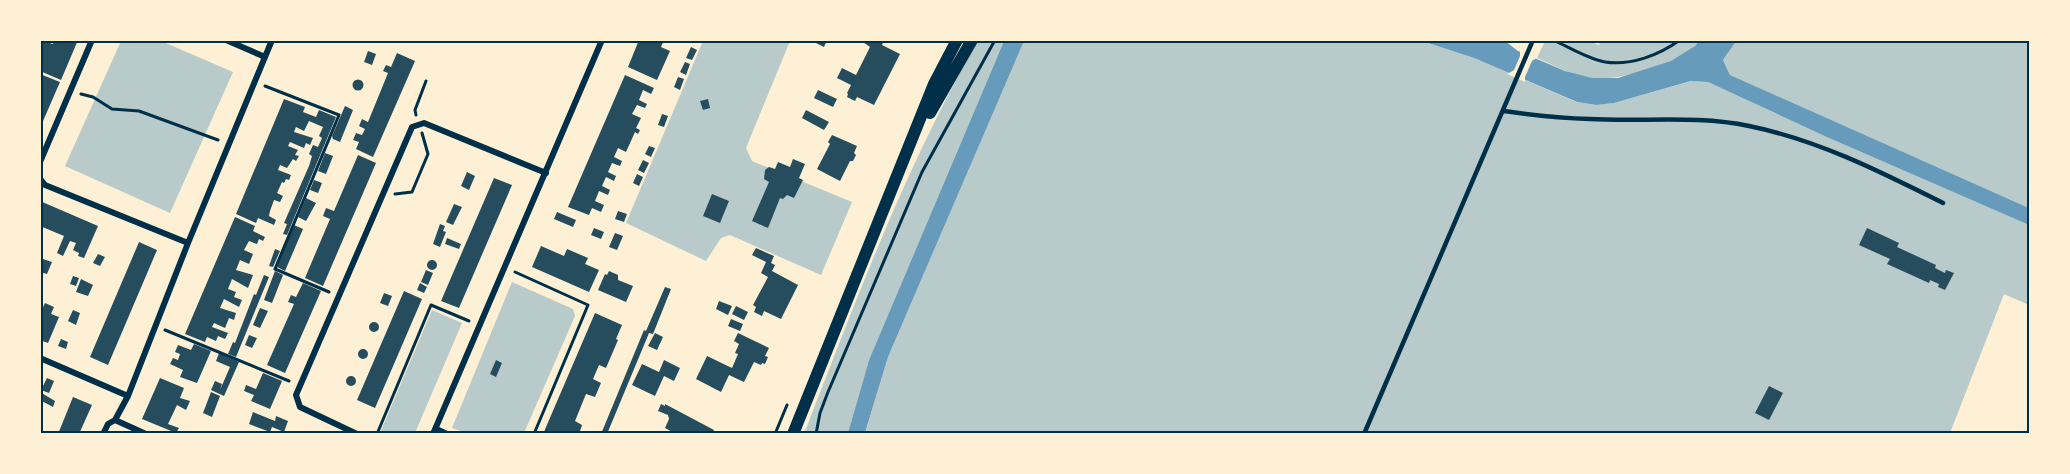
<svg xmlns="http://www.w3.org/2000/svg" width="2070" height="474" font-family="Cabin,sans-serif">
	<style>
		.green { fill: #b9caca }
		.water { fill: #669bbc }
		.pier { fill: #fdf0d5 }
		.building { fill: #264d5e }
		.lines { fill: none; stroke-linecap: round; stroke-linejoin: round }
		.path { stroke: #003049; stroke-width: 3 }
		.service { stroke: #003049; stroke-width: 4.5 }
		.minor { stroke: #003049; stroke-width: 6 }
		.secondary { stroke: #003049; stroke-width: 12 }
		.neatline { fill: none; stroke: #003049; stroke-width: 2 }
	</style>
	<rect width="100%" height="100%" fill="#fdf0d5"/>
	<path class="green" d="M1601,40L1699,41C1684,64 1616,82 1590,78C1572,75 1555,66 1537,58L1545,41H1588L1599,45Z
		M121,41H161L233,72L170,213L65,166Z
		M703,41H790L746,148L752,161L852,202L821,275L730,235L721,238L706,261L626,223Z
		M978,41H1004L869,360L848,433L804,434C856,300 906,165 978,41Z
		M1024,41H1422L1474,58L1576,102L1596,105L1614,103L1692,81L1708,82L1829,138L2029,225V305L2004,294L1950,433L865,434L888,357Z
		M1731,41H2029V208L1730,75L1723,60L1728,53Z
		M512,282L573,309L575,316L524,433H466L452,428Z
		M432,310L462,323L415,433H380Z"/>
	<path class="water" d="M1004,41H1024L888,357L865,433H848L869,360Z
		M1422,41H1505L1518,51L1565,71L1592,78H1618L1671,61L1695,46L1699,41H1736L1723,60L1730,75L2029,208V225L1829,138L1708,82L1691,81L1614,103L1596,105L1577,102L1474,58Z"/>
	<path class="pier" d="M1520,50L1538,57L1532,61L1525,77V82L1507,74L1514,70L1520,56Z"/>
	<path class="building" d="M40,40L53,44L54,40H78L61,80L40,71Z
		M639,40H664L661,47L670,51L657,80L628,67Z
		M810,40H827L824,47Z
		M860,40H884L882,45L900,54L874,105L857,97L855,101L847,97L848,94L847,93L851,85L837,78L842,68L856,75L870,47Z
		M691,47L697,50L692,60L686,58Z
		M368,51L376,54L372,65L364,62Z
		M397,53L415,61L373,157L356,149L359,142L353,140L356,133L362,135L365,129L359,126L362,119L368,122L388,73L383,71L386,65L391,67Z
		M685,62L690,64L686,75L680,72Z
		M40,74L60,82L40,128Z
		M625,75L654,88L651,94L643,90L639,100L647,104L645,108L637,105L632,114L641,118L636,128L640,130L638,134L635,132L626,152L618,148L614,157L622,161L620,166L612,163L608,172L616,176L614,181L606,177L602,186L610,190L608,195L599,191L595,201L604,205L601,212L592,208L589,215L568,207Z
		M678,77L684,79L680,90L674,87Z
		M352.5 85a5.5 5.5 0 1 1 11 0a5.5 5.5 0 1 1-11 0Z
		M818,90L837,99L833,107L814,98Z
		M284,99L305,107L303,112L316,117L319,110L336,117L287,235L283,234L287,224L284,223L309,166L312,156L309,154L313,145L318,147L322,138L319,136L323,127L309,121L304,131L296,127L294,132L313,138L310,145L306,143L304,148L290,142L288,146L298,150L295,155L299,156L296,161L293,159L287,168L280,165L278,170L291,175L289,180L286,179L284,183L282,182L277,193L283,196L280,202L274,200L270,211L269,216L276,220L274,225L258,218L256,223L236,214Z
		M708,99L710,108L703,110L700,101Z
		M345,106L353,110L340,142L333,139L332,136Z
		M806,110L829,122L824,130L802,118Z
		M662,114L668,116L664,127L658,125Z
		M832,135L857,146L854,153L856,155L853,161H850L840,181L817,169L830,144L828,142Z
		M649,146L655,148L651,157L645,154Z
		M325,153L333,156L326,174L318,171Z
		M358,155L376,163L323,286L305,278L330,219L323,216L326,208L334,211Z
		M793,159L805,164L799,178L803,180L794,198L787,195L783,199L780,198L768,228L752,221L769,182L764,179L765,170L769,167L775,169L778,162L790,167Z
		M643,160L649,163L644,173L638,170Z
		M467,172L475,176L469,190L461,186Z
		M637,174L643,177L639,186L633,183Z
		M494,178L512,185L459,308L441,301Z
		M314,180L322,183L318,193L310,190Z
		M712,194L729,201L720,223L703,216Z
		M306,198L316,203L306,221L298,217Z
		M40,201L98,226L84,258L78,256L79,253L73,250L76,243L70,241L63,256L57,253L64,236L40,226Z
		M454,204L462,207L453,225L446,222Z
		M618,211L627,214L624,222L615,219Z
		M557,212L576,220L573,227L554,219Z
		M235,217L255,226L253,231L265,237L263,241L259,239L257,244L249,241L244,250L253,254L249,264L240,260L236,270L253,275L248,288L232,279L228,289L236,292L234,297L242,300L239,307L224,299L220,308L236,313L234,320L229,318L225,328L214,323L212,327L228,333L225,339L218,336L216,341L207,337L205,342L185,334Z
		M440,224L445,226L443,231L446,232L440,247L433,244Z
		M294,225L303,229L285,271L277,267Z
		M594,228L604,232L601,239L591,235Z
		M1867,228L1899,243L1897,247L1936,265L1935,268L1945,273L1946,270L1954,273L1945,290L1938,287L1939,284L1930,280L1929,283L1887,264L1890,259L1859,245Z
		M615,233L623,236L617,250L609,247Z
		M447,238L461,244L459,249L445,244Z
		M139,242L157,250L108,365L90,357Z
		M541,246L564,256L567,249L588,258L585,264L599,270L589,292L532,267Z
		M756,248L774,256L771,263L775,265L772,271L798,285L781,319L764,311L762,316L754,312L756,307L753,305L768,277L761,273L766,262L752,255Z
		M275,249L280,251L273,267L269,266Z
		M98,254L105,257L100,266L93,263Z
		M40,258L52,262L47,274L40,272Z
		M427 265a5 5 0 1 1 10 0a5 5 0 1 1-10 0Z
		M426,270L433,273L428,285L421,282Z
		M275,271L283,275L272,303L264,300Z
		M609,271L618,275V280L633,286L626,302L598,290L605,274L607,275Z
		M264,275L269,277L236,357L228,354L233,342L235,343L254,294L256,295Z
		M73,276L79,278L76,286L70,284Z
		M81,279L93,285L88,296L76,292Z
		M303,283L321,291L285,373L267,365L294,304L288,302L291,295L296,297Z
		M420,283L427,287L424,293L417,290Z
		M665,287L671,289L653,334L649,333L607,434H601L644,330L646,331Z
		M404,291L422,299L375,408L357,400Z
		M384,293L392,296L388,306L380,303Z
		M719,301L732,306L728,315L716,309Z
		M45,303L54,307L51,314L59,317L48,343L40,340V314Z
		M736,306L748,312L744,320L732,314Z
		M260,308L268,311L260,328L253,325Z
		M73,310L80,313L76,325L68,321Z
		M595,313L622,325L616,339L618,340L606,368L599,365L593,379L601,383L595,397L586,394L575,421L582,425L579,434H543Z
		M731,319L743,324L740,331L728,326Z
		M369 327a5 5 0 1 1 10 0a5 5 0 1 1-10 0Z
		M655,333L663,337L657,350L648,346Z
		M738,333L769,348L765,356L768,357L765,364L762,363L761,365L754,362L744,382L729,375L721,392L696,379L707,356L732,368L738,354L735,353L739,344L734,341Z
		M249,335L257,338L252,348L245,345Z
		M61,339L68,342L66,349L58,346Z
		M194,344L211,351L197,383L180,377L183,370L170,364L173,358L178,360L180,354L175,352L178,345L191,350Z
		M358 354a5 5 0 1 1 10 0a5 5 0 1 1-10 0Z
		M219,353L239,362L224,396L211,390L215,381L222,384L220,390L230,367L216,361Z
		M496,360L502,363L496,377L490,374Z
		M664,360L680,368L674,381L664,376L655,396L632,385L642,364L659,372Z
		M263,373L282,381L270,409L251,401L254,395L244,391L246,385L256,389Z
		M346 381a5 5 0 1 1 10 0a5 5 0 1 1-10 0Z
		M47,378L54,381L49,393L41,390Z
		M160,378L184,388L180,398L190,401L186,410L177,405L168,424L179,428L176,433L142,419Z
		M1769,386L1783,393L1769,420L1755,413Z
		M40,392L55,401L53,407L40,400Z
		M211,392L220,396L212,417L203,413Z
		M73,397L92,405L79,434H58Z
		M661,404L665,406V404L714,430L713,434H676L665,428L669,419L668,415L658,411Z
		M253,412L275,421L276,416L288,421L284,432L272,427L270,432L249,424Z"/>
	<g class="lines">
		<path class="path" d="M1553,40C1569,47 1588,59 1605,62C1631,66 1659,55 1680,40
			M265,86L339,115L275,269L329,292
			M81,94L93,97L112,109L139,111L218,140
			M416,115L415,110L426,81
			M395,194L412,192L428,154L422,133
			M515,272L588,305L534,434
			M165,330L289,381
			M377,434L431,305L469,321
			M775,434L787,405
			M816,434L820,413L828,392L922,172L995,40"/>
		<path class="service" d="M1504,111C1532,115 1561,118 1590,119C1643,122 1697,115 1749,126C1818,140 1881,172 1943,203
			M436,428L449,434
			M1364,434L1533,40"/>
		<path class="minor" d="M226,40L265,57
			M40,162L92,40
			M40,179L45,185L188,243
			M40,358L128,396
			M115,420L146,434
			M103,434L108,424L115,420L128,396L188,243L272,40
			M357,434L300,407L296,395L412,127L424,123L546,173
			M433,434L602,40"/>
		<path class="secondary" d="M930,113L972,40
			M793,434L934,84L957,40"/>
	</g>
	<rect width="2070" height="474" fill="none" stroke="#fdf0d5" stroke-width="84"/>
	<rect x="42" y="42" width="1986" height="390" class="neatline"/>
</svg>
